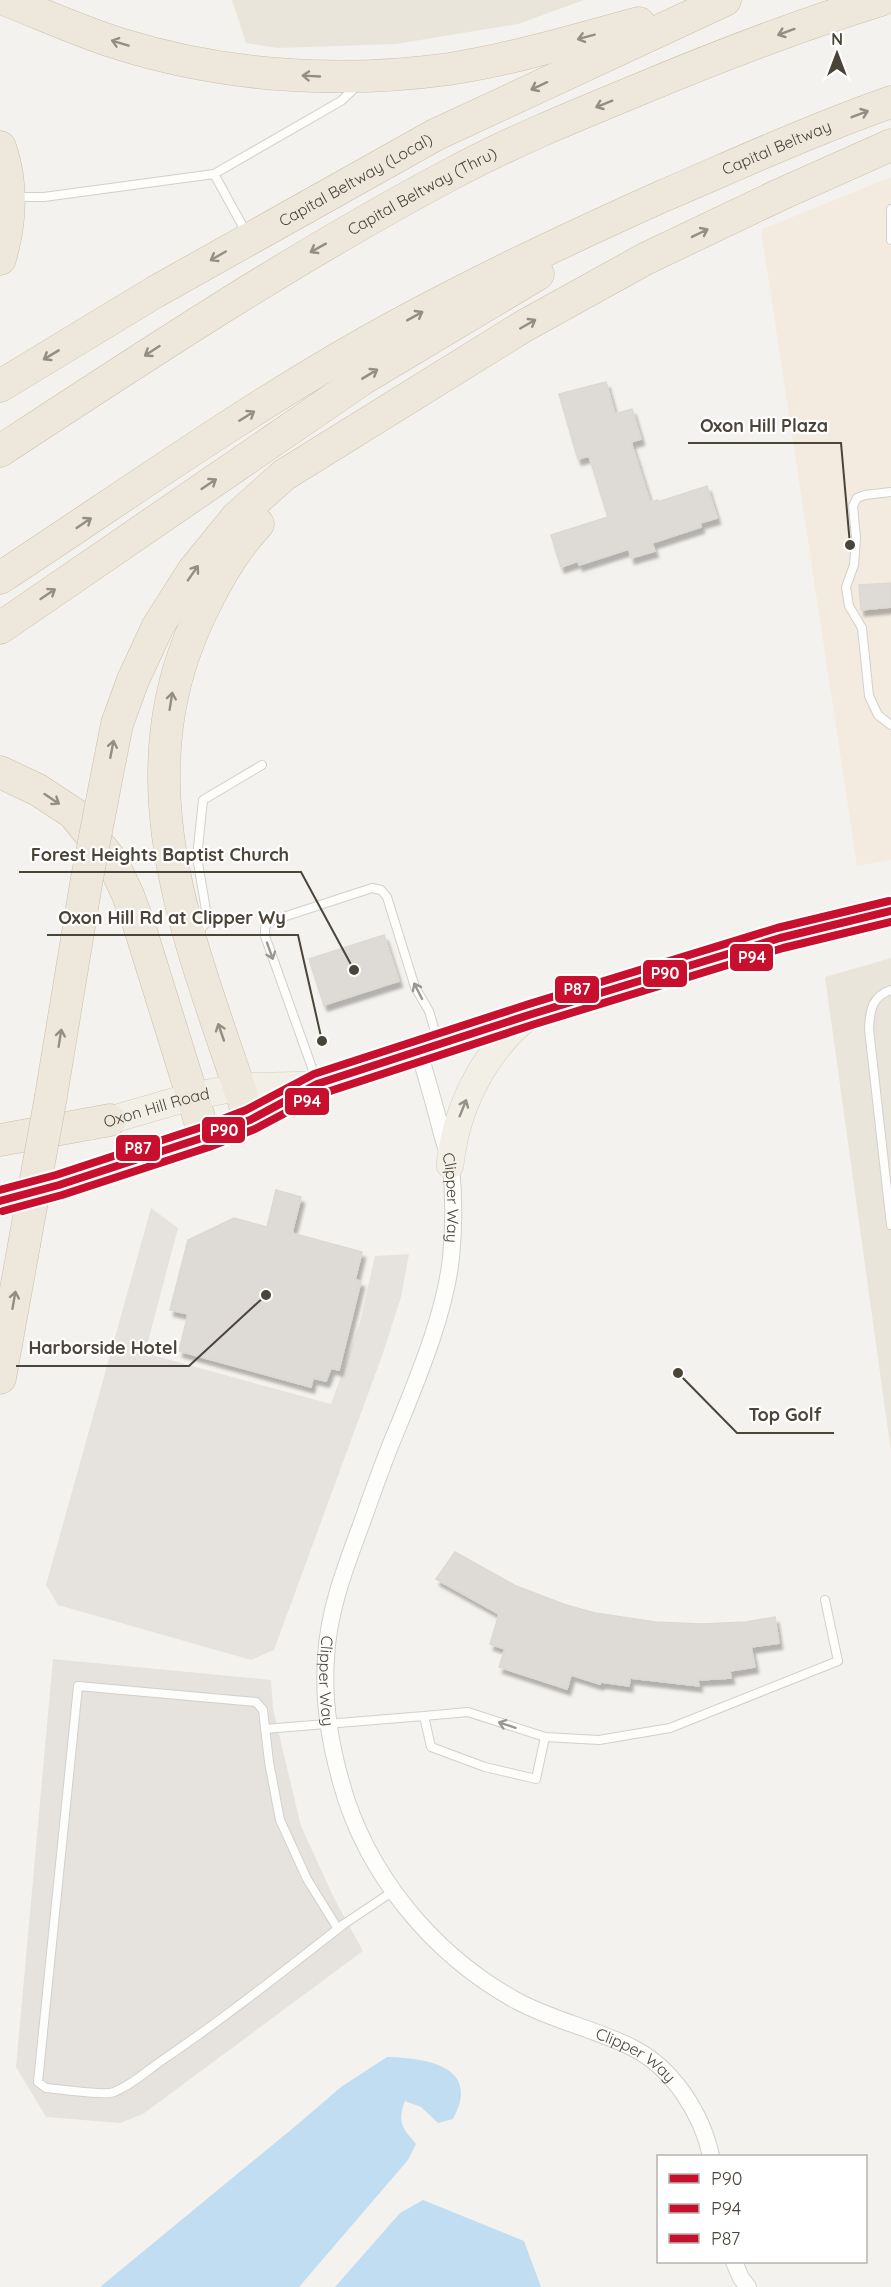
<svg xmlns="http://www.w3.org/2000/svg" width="891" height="2287" font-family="Quicksand,sans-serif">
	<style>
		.commercial { fill: #f3ebdf }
		.education { fill: #eae5da }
		.parking { fill: #e6e3df }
		.water { fill: #c0ddf1 }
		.building { fill: #dedbd6; stroke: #dcd9d4; stroke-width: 1.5; filter: url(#shadow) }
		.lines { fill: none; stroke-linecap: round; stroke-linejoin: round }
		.lane-casing { stroke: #d2d0cb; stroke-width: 10 }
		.street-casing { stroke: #d2d0cb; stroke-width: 18 }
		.primary-casing { stroke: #d6cebb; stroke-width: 28 }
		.highway-casing { stroke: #ccbfa9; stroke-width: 33 }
		.lane { stroke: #fdfdfc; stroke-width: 8 }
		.street { stroke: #fdfdfc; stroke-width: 16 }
		.primary { stroke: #f2efe6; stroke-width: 27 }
		.highway { stroke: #ede8db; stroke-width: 32 }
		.highway-bridge-casing { stroke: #ccbfa9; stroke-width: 33; stroke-linecap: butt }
		.highway-bridge { stroke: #ede8db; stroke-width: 32 }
		.bus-1-casing { stroke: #fff; stroke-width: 12 }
		.bus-2-casing { stroke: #fff; stroke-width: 12 }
		.bus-3-casing { stroke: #fff; stroke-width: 12 }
		.bus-1 { stroke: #c8102e; stroke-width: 8 }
		.bus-2 { stroke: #c8102e; stroke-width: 8 }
		.bus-3 { stroke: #c8102e; stroke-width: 8 }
		.oneway { stroke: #948e82 }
		.oneway2 { stroke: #9b9791 }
		.oneway3 { stroke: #969187 }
		.labels { text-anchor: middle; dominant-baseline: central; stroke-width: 4.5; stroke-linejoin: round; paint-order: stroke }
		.street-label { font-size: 16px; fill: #4b4439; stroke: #fff }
		.leader { fill: none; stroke: #4b4439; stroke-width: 2 }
		.callout-dot { fill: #4b4439; stroke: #fff; stroke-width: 2 }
		.callout-label { font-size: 18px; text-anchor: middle; font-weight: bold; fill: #4b4439; stroke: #fff; stroke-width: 4.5; stroke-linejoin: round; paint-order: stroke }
		.line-badge { stroke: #fff; stroke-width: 2 }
		.badge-label { font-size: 16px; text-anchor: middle; font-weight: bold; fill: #fff }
	</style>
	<defs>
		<filter id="shadow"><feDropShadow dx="3.5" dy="6" stdDeviation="1.5" flood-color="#0004"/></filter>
	</defs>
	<rect width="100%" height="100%" fill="#f4f2ee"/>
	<path class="commercial" d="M891,177V860L857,866L761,230Z"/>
	<path class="education" d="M232,0H584L518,24L396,44L278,48L246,43Z
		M891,958V1452L825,977Z"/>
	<path class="parking" d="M151,1208L178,1228L145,1353L331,1404L360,1322L375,1256L409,1254L401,1297L382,1356L274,1650L251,1660L58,1605L46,1585Z
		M53,1659L271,1680L273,1709L301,1826L334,1898L363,1951L143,2114L120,2123L46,2117L16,2067Z"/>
	<path class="water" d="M387,2057C426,2058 482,2066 453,2119L438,2123L421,2107L405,2101C397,2122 402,2128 416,2144L408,2160L299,2287H100L298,2124L341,2087Z
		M423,2200L524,2241L541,2287H335L400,2213Z"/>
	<path class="building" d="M606,382L615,414L632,409L641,439L631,442L650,502L658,500V502L707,486L717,518L700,523L701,527L652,543L655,551L631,558L629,549L579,565L578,561L561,567L551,535L608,517L589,456L578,459L559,394Z
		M891,583V607L861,610L859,585Z
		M384,935L399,981L324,1005L309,959Z
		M276,1190L301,1197L292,1233L362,1252L355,1280L361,1281L339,1370L331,1368L326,1381L313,1378L311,1387L179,1351L188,1314L170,1310L188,1240L234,1218L267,1227Z
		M455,1552L516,1586L566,1605L595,1613L655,1622L701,1624L746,1622L775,1617L779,1643L751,1647L755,1667L730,1671L731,1678L698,1680L699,1686L630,1678L629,1686L601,1682L600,1684L571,1675L567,1689L499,1667L505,1649L490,1644L499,1614L436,1579Z"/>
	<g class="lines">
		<g class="lane-casing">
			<path id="lane" d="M214,174L247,234
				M14,197H44L214,174L341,101L358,85
				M891,209V240
				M891,492L865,495L857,498L853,506L856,538L854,565L846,587L849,606L862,628L869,696L878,715L891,725
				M196,935L205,924L206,910L197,857L203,800L262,765
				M891,990C872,996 870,1010 869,1029L891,1225
				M316,1079L265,936V928L268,922L372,888L381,890L387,897L415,987L429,1011L438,1042
				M424,1716L468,1712L545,1737
				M265,1729L424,1716L431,1747L485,1767L536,1779L545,1737L599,1740L670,1728L838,1661L825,1600
				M338,1929L307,1879L280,1820L269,1762L263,1710L256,1702L78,1686L38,2082L46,2088C59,2089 105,2096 114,2092C132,2085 149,2069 164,2059C226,2017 285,1970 344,1924L392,1892"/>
		</g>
		<g class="street-casing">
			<g id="street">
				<path id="s1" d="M419,1052C427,1079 435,1106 442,1134C445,1145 449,1155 451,1166C454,1196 454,1228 451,1258C445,1313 419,1375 398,1427C384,1459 373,1492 361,1525C345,1568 328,1612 326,1658C323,1699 330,1743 341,1782C366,1874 433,1955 517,2001C554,2021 596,2029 633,2048C673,2068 702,2114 711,2156"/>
				<path d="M734,2262L741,2278L748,2287"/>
			</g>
		</g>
		<g class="primary-casing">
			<g id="primary">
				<path id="s2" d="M90,1126L193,1096L240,1087L313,1085"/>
				<path d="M450,1165C456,1109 482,1055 526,1018"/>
				<path d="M0,1201L59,1185L205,1137L250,1120L317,1084L532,1014L780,938L891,911"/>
			</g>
		</g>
		<g class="highway-casing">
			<g id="highway">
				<path d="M6,0C44,15 81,32 120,44C226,77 340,84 449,69C513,59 576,40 639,23"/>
				<path d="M0,147C13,184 11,221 0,259"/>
				<path id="s3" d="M0,386L155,292L435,135L725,0"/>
				<path id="s4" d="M0,451C148,354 295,257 451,174C509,143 572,117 633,92C714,58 796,26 881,0"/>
				<path id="s5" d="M0,578C116,502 230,421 351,351C452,293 558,243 665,195C740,163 814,129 891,102"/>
				<path d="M0,628L364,378L538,274"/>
				<path d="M0,772L38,790L73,813L112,861L128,895L139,925L205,1137"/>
				<path d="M101,806L117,724L133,680L158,626L193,571L237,517L284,475L524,326L645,259L779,195L891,145"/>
				<path d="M51,1096L87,878"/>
				<path d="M250,1120C196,953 117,789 200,615C215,583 233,550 258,524"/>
				<path d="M0,1140L110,1120"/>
				<path d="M0,1378L24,1245"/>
			</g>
		</g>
		<use href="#lane" class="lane"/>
		<use href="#street" class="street"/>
		<use href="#primary" class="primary"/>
		<use href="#highway" class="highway"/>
		<g class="highway-bridge-casing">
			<path id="highway-bridge" d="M87,878L101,806
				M24,1245L51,1096"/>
		</g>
		<use href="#highway-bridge" class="highway-bridge"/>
		<g class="bus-1-casing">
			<path id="bus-1" d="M0,1201L59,1185L205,1137L250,1120L317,1084L532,1014L780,938L891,911"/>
		</g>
		<g class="bus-2-casing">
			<path id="bus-2" d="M3,1211L62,1195L209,1147L255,1129L321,1094L535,1024L783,948L891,922"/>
		</g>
		<g class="bus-3-casing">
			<path id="bus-3" d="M0,1190L56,1175L202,1127L246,1110L314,1074L529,1004L777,928L889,901"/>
		</g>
		<use href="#bus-1" class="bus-1"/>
		<use href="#bus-2" class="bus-2"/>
		<use href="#bus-3" class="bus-3"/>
	</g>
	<defs><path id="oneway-shaft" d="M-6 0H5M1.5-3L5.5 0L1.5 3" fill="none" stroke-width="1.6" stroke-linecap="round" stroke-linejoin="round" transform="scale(1.5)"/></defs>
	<g class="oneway">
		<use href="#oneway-shaft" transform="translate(786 32) rotate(160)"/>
		<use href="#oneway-shaft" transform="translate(586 37) rotate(165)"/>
		<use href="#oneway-shaft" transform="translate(120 43) rotate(-163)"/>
		<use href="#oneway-shaft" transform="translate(311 76) rotate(-177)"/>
		<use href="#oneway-shaft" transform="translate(539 86) rotate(155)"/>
		<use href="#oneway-shaft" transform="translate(604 104) rotate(158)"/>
		<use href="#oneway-shaft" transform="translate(860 114) rotate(-21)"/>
		<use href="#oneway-shaft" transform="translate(700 233) rotate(-26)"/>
		<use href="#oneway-shaft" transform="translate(318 248) rotate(151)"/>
		<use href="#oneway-shaft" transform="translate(218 256) rotate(150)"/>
		<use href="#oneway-shaft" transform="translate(415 316) rotate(-29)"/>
		<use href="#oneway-shaft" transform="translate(528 324) rotate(-30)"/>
		<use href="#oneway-shaft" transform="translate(152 351) rotate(147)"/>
		<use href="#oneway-shaft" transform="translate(51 355) rotate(149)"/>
		<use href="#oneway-shaft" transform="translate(370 374) rotate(-31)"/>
		<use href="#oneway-shaft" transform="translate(247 416) rotate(-32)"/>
		<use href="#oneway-shaft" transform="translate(209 484) rotate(-34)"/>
		<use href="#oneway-shaft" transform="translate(84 523) rotate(-34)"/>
		<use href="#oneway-shaft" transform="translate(193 573) rotate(-55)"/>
		<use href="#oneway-shaft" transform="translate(48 594) rotate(-34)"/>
		<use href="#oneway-shaft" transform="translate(171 701) rotate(-81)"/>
		<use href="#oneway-shaft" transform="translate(112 749) rotate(-79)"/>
		<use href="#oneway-shaft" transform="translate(52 799) rotate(34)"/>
		<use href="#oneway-shaft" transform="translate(221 1032) rotate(-109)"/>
		<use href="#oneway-shaft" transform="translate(60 1038) rotate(-81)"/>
		<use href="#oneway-shaft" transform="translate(14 1300) rotate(-80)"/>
	</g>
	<g class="oneway2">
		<use href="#oneway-shaft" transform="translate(270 951) rotate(70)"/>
		<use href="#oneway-shaft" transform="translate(418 991) rotate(-117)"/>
		<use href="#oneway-shaft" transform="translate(507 1725) rotate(-162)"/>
	</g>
	<use class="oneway3" href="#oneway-shaft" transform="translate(463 1108) rotate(-68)"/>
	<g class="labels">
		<g class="street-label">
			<text stroke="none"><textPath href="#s5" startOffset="890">Capital Beltway</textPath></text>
			<text stroke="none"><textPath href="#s3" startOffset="411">Capital Beltway (Local)</textPath></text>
			<text stroke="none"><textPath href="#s4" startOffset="496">Capital Beltway (Thru)</textPath></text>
			<text stroke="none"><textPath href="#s2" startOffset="69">Oxon Hill Road</textPath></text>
			<text stroke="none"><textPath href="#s1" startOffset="150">Clipper Way</textPath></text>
			<text stroke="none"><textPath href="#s1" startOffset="654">Clipper Way</textPath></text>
			<text stroke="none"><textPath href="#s1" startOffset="1176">Clipper Way</textPath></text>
		</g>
	</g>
	<path class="leader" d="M850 545L841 443H688M354 970L301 872H19M322 1041L298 935H47M266 1295L189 1366H16M678 1373L737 1433H834"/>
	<g class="callout-dot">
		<circle cx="850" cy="545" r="6"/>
		<circle cx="354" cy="970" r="6"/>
		<circle cx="322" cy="1041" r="6"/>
		<circle cx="266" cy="1295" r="6"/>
		<circle cx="678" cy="1373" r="6"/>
	</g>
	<g class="callout-label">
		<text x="764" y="432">Oxon Hill Plaza</text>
		<text x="160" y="861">Forest Heights Baptist Church</text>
		<text x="172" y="924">Oxon Hill Rd at Clipper Wy</text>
		<text x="103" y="1354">Harborside Hotel</text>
		<text x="785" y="1421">Top Golf</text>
	</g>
	<g class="line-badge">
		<rect x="729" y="943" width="45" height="29" rx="6" fill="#c8102e"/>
		<rect x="642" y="959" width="46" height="29" rx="6" fill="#c8102e"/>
		<rect x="554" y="975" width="46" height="29" rx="6" fill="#c8102e"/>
		<rect x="284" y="1087" width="46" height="29" rx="6" fill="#c8102e"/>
		<rect x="201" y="1116" width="45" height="28" rx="6" fill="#c8102e"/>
		<rect x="115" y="1134" width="46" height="28" rx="6" fill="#c8102e"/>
	</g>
	<g class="badge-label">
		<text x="752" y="963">P94</text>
		<text x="665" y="979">P90</text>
		<text x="577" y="995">P87</text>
		<text x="307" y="1107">P94</text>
		<text x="224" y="1136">P90</text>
		<text x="138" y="1154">P87</text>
	</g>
	<rect x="657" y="2155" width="210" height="108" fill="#ffffff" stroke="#b7b4b0" stroke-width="1.5"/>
	<rect x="669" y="2174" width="30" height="9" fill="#c8102e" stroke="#b7b4b0" stroke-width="1.5"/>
	<text x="711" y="2185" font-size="18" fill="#4b4439">P90</text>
	<rect x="669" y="2204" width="30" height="9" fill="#c8102e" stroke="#b7b4b0" stroke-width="1.5"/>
	<text x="711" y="2215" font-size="18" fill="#4b4439">P94</text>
	<rect x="669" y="2234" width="30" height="9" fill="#c8102e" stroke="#b7b4b0" stroke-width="1.5"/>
	<text x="711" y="2245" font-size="18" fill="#4b4439">P87</text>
	<g transform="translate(837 54)" stroke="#ffffff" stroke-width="4.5" paint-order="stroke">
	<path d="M0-4.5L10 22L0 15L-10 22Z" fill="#4b4439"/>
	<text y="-9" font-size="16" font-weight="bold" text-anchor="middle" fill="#4b4439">N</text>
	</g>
</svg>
